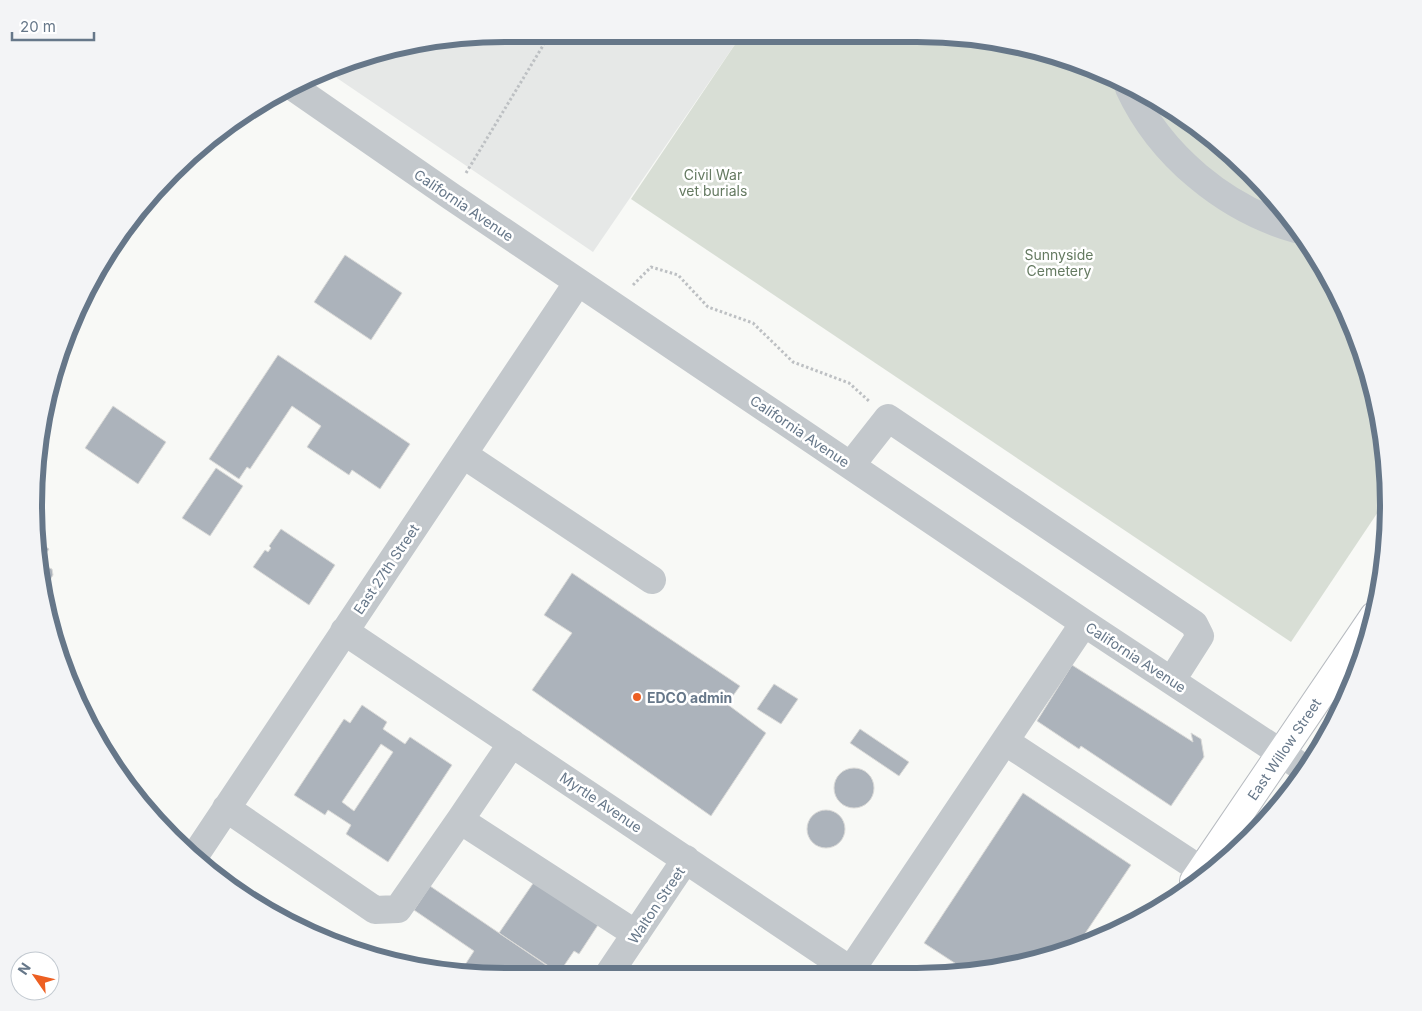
<svg xmlns="http://www.w3.org/2000/svg" width="1422" height="1011" font-family="Inter,sans-serif">
	<style>
		.built { fill: #e6e8e7 }
		.green { fill: #d8ded5 }
		.building { fill: #acb3bb; stroke: #dadad8; fill-rule: evenodd }
		.lines { fill: none; stroke-linecap: round; stroke-linejoin: round }
		.major-casing { stroke: #b7bbc0; stroke-width: 30 }
		.path { stroke: #bdc0c3; stroke-width: 3; stroke-dasharray: 2.5 2.5; stroke-linecap: butt }
		.minor { stroke: #c3c8cc; stroke-width: 28 }
		.major { stroke: #fff; stroke-width: 28 }
		.poi-dot { fill: #ed5f22; stroke: #fff; stroke-width: 2 }
		.labels { text-anchor: middle; dominant-baseline: central; stroke-width: 5; stroke-linejoin: round; paint-order: stroke }
		.park-label { font-size: 14px; fill: #657a61; stroke: #fff }
		.street-label { font-size: 14px; fill: #667789; stroke: #fff }
		.poi-label { font-size: 14px; font-weight: bold; fill: #667789; stroke: #fff; text-anchor: start }
		.rim { fill: none; stroke: #667789; stroke-width: 6 }
	</style>
	<rect width="100%" height="100%" fill="#f8f9f6"/>
	<path class="built" d="M505,34H742L593,252L331,74L383,50Z"/>
	<path class="green" d="M742,34H917L1009,43L1153,97L1271,195L1325,270L1363,354L1384,444L1386,500L1291,642L631,199Z"/>
	<path class="building" d="M345,255L402,293L371,340L314,302Z
		M278,355L410,444L380,489L352,470L349,475L307,447L321,426L292,406L250,469L247,467L239,479L209,459Z
		M113,406L166,442L138,484L85,448Z
		M216,468L243,486L210,536L182,518Z
		M281,529L335,565L309,605L253,567L265,550L268,552L271,548L269,546Z
		M39,542L49,549L39,564L52,569L53,575L50,580L43,582L44,590L38,567Z
		M572,573L740,686L727,704L766,733L711,816L532,690L572,633L544,615Z
		M1072,665L1193,742L1191,733L1201,739L1204,757L1171,806L1081,746L1079,749L1037,721Z
		M774,684L798,699L781,724L757,709Z
		M362,705L387,722L383,729L405,744L410,737L452,765L388,862L346,834L351,825L328,810L325,815L294,795L344,719L350,723ZM381,744L393,752L354,811L342,802Z
		M860,729L909,762L899,776L850,743Z
		M834 788a20 20 0 1 1 40 0a20 20 0 1 1-40 0Z
		M1023,793L1131,865L1076,947L978,973H970L924,943Z
		M807 829a19 19 0 1 1 38 0a19 19 0 1 1-38 0Z
		M534,882L598,925L579,954L574,951L559,973L499,933Z
		M430,886L546,965L539,976H475L459,974L474,951L414,910Z"/>
	<g class="lines">
		<g class="major-casing">
			<path id="major" d="M1194,881L1374,616"/>
		</g>
		<path class="path" d="M466,173L550,34
			M633,285L651,267L678,275L708,307L753,323L793,362L849,383L869,401"/>
		<path class="minor" d="M1129,88C1160,155 1225,209 1296,229
			M296,89L452,197L1084,623L1305,769
			M464,455L652,580
			M851,465L888,418L1194,624L1200,636L1172,680
			M344,631L856,974
			M1006,742L1201,870
			M512,743L460,820L636,934
			M226,808L375,910L398,909L460,820
			M194,857L578,282
			M851,970L1084,623
			M608,975L686,859"/>
		<use href="#major" class="major"/>
	</g>
	<circle class="poi-dot" cx="637" cy="697" r="5"/>
	<g class="labels">
		<g class="park-label">
			<text x="713" y="174">Civil War<tspan x="713" dy="16">vet burials</tspan></text>
			<text x="1059" y="254">Sunnyside<tspan x="1059" dy="16">Cemetery</tspan></text>
		</g>
		<g class="street-label">
			<text transform="translate(464 205) rotate(34)">California Avenue</text>
			<text transform="translate(800 431) rotate(34)">California Avenue</text>
			<text transform="translate(386 569) rotate(-56)">East 27th Street</text>
			<text transform="translate(1136 657) rotate(33)">California Avenue</text>
			<text transform="translate(1284 749) rotate(-56)">East Willow Street</text>
			<text transform="translate(601 802) rotate(34)">Myrtle Avenue</text>
			<text transform="translate(656 905) rotate(-56)">Walton Street</text>
		</g>
		<g class="poi-label">
			<text x="647" y="697">EDCO admin</text>
		</g>
	</g>
	<path d="M0 0H1422V1011H0ZM505 42H917A463 463 0 0 1 1380 505V505A463 463 0 0 1 917 968H505A463 463 0 0 1 42 505V505A463 463 0 0 1 505 42Z" fill="#f3f4f6" fill-rule="evenodd"/>
	<path class="rim" d="M505 42H917A463 463 0 0 1 1380 505V505A463 463 0 0 1 917 968H505A463 463 0 0 1 42 505V505A463 463 0 0 1 505 42Z"/>
	<g transform="translate(35 976) rotate(304)"><circle r="24" fill="#ffffff" stroke="#c2c9d0"/>
	<path d="M0-4L9 19L0 12L-9 19Z" fill="#ed5f22"/>
	<text y="-8" font-size="14" font-weight="bold" text-anchor="middle" fill="#667789">N</text>
	</g>
	<path d="M12 32v8h82v-8" fill="none" stroke="#667789" stroke-width="2.5"/>
	<text x="20" y="32" font-size="15" fill="#667789" stroke="#ffffff" stroke-width="4" paint-order="stroke">20 m</text>
</svg>
